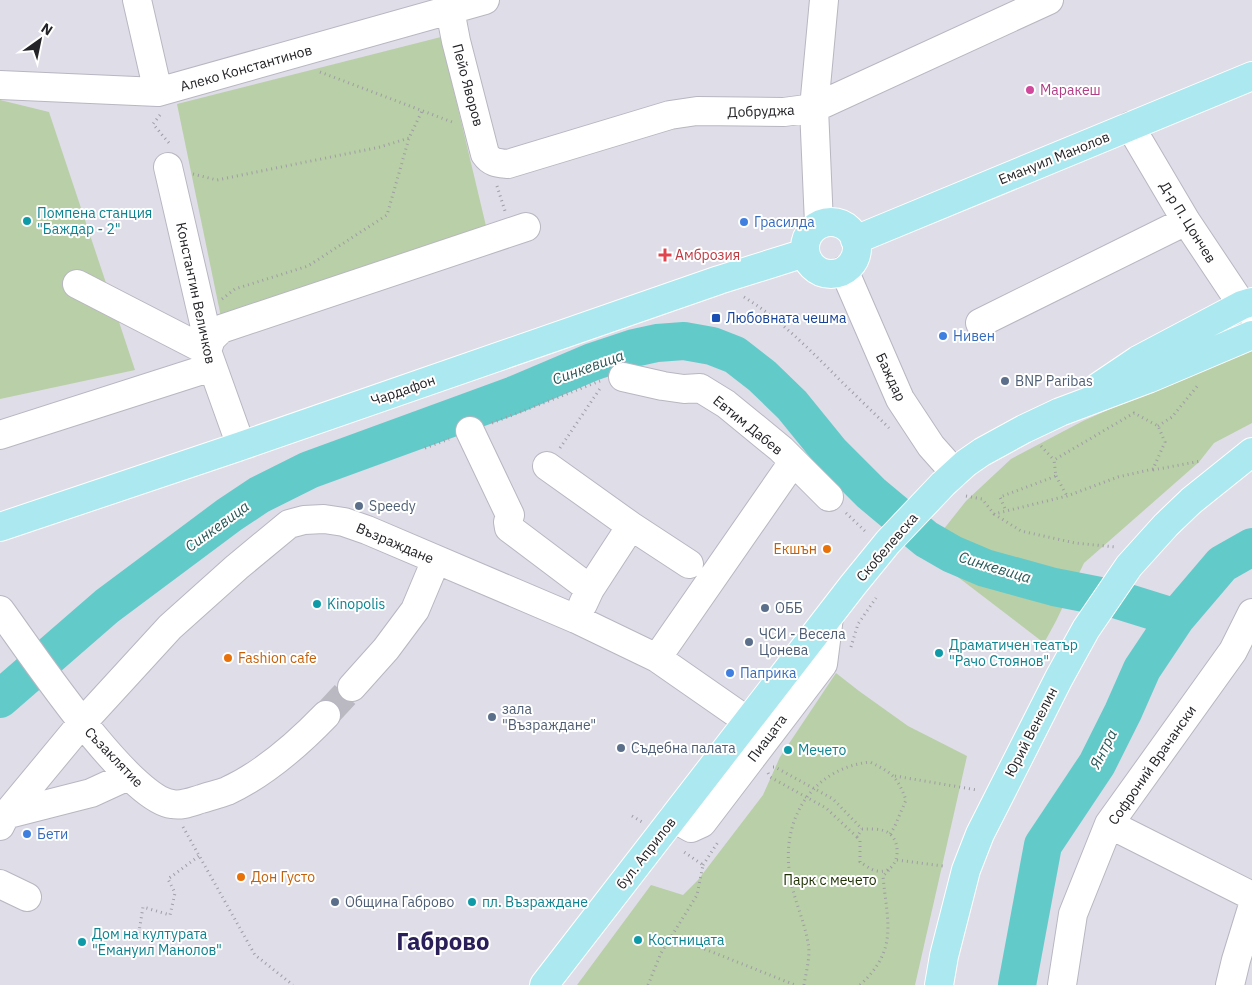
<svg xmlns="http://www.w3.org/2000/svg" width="1252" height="985" font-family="'IBM Plex Sans',sans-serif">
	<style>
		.green { fill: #b9cfa7 }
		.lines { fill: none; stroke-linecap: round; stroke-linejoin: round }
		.river { stroke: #63caca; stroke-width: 38 }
		.minor-tunnel { stroke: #bab8c1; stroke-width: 28; stroke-dasharray: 28 14; stroke-linecap: butt }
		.minor-casing { stroke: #b8b6c1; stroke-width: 30 }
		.major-casing { stroke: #fff; stroke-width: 30 }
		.path { stroke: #9e9da5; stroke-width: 3; stroke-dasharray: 1 4; stroke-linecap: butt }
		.minor { stroke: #fff; stroke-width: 28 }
		.major { stroke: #ace8ef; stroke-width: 28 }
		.hotel-dot { fill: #d1479c; stroke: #fff; stroke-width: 2 }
		.culture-dot { fill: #0f9aa8; stroke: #fff; stroke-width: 2 }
		.shop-dot { fill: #3f7fe0; stroke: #fff; stroke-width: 2 }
		.health-dot { fill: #e0444e; stroke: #fff; stroke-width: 2 }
		.transit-dot { fill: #1a4fb4; stroke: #fff; stroke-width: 2 }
		.service-dot { fill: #5c6f8a; stroke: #fff; stroke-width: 2 }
		.food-dot { fill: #e8710a; stroke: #fff; stroke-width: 2 }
		.labels { text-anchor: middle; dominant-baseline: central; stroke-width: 4; stroke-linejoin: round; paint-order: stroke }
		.street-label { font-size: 14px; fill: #242327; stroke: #fff }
		.hotel-label { font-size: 14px; fill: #b23c85; stroke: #fff; text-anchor: start }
		.culture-label { font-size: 14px; fill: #0d838f; stroke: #fff; text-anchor: start }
		.shop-label { font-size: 14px; fill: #366cbe; stroke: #fff; text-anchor: start }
		.health-label { font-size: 14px; fill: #be3a42; stroke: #fff; text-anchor: start }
		.transit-label { font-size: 14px; fill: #164399; stroke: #fff; text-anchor: start }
		.service-label { font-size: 14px; fill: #4e5e75; stroke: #fff; text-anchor: start }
		.food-label { font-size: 14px; fill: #c56008; stroke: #fff; text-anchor: start }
		.park-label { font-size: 14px; fill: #1c3001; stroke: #fff }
		.water-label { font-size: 15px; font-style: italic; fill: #295757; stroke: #fff }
		.town-label { font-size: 24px; font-weight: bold; fill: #2a1f59; stroke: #fff }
	</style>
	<rect width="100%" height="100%" fill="#dfdde8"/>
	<path class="green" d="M441,37L486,226L221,317L177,104Z
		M0,100L49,112L135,370L0,399Z
		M1252,346V423L1214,443L1199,462L1084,563L1056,621L1044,643L933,558L928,549L966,501L1011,459L1083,421Z
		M836,673L859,691L908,726L967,756L915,985H577L651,885L683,895L698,880L763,795L780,757Z"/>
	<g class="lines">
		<path class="river" d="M0,699L107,606L229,515L259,495L309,470L514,395L592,362L634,348L657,343L684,341L712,346L735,355L762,376L792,405L831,453L871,493L926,539L952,554L985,568L1054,587L1115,599L1176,618
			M1017,985L1043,845L1097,764L1123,712L1142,669L1176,618L1222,564L1252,547"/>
		<path class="minor-tunnel" d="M326,715L352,687"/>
		<g class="minor-casing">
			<path id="minor" d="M137,0L158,92
				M450,10L456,41L485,154C491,163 498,163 508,164L670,115L697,111L784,112L814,108L1049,0
				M0,85L158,92L485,0
				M1130,126L1186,221L1242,305L1252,313
				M168,167L207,336V351L241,446
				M819,224L814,108L824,0
				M844,270L900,399L931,446L955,473
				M77,284L207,351
				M980,323L1186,221
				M207,351L211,339L221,329L526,227
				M623,377L663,386L684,389L700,388L726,404L781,449L829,497
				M470,431L510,515L508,522L509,528L590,589
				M0,435L212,367
				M547,466L631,526L689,564
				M583,604L590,589L631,526
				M0,610C28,648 128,799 172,804C182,806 191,802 201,799C210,796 219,794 227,791C264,774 298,744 326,715
				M657,658L793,462
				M352,687L386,649L415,610L436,560
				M1,816L91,793L128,776
				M673,818L691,828L702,823L823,664L829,617
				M1109,824L1252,896
				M0,826L5,816L82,723L170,627L237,567L289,524L304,520L324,519L344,522L367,530L576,619L657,658L749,722
				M0,884L27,897
				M1062,985L1073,914L1109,824L1233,651L1252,613
				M1230,985L1236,960L1252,908"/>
		</g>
		<g class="major-casing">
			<path id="major" d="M805 248a26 26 0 1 1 52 0a26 26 0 1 1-52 0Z
				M855,240L1252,76
				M1098,387L1138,360L1242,305L1252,302
				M0,527L241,446L719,280L805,253
				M544,985L853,585L888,542L943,484L966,463L982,452L1024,429L1060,412L1148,379L1252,335
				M939,985L944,956L966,870L980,834L1059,678L1086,629L1129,566L1166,525L1191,501L1252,452"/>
		</g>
		<path class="path" d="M320,72L452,122
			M160,115L153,124L169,143
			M193,174L217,180L380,147L409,138
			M497,186L505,211
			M744,297C780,319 810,350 840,380C856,396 873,412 889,428
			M222,299L235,289L308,266L387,215L409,138L422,111
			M492,423L600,381
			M1158,426L1172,417L1199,384
			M1041,446L1054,460
			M425,448L449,439
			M560,448L601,387
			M1153,470L1201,461
			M1056,476L1067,496
			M966,496L982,499L994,514L1067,496L1118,477L1153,469L1165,442L1158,426L1134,413L1054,460L1056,476L1000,497L1006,511
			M846,513L867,533
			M994,514L1021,531L1075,543L1115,547
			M851,647L858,624L876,598
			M773,767H775L833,799L862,829C871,829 883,828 890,834C903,845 898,875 877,871C871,870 865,865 860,862V841L857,837L862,829
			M768,773L770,777L826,808L857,837
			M895,776L977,790
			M632,816L642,822
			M183,827L255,955L293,985
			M897,860L943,866
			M703,865L718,842
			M672,936L795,985
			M138,938L143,907L170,915L175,893L168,879L199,856
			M648,985L661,953L697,895L703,865L684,852
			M804,985C806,972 811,955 808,943C804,918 791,894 789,869C783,815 815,768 870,762C892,773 897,776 906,800L894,828L890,834
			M860,985C899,949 887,922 883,876L889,870"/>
		<use href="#minor" class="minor"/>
		<use href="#major" class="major"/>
	</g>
	<circle class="hotel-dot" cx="1030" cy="90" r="5"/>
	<g class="culture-dot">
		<circle cx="27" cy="221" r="5"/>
		<circle cx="317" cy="604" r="5"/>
		<circle cx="939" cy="653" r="5"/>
		<circle cx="788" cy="750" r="5"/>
		<circle cx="472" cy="902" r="5"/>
		<circle cx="638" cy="940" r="5"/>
		<circle cx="82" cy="942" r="5"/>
	</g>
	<g class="shop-dot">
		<circle cx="744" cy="222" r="5"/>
		<circle cx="943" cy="336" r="5"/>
		<circle cx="730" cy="673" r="5"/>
		<circle cx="27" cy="834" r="5"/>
	</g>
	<path class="health-dot" d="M662.5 247.5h5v5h5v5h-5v5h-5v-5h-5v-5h5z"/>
	<rect class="transit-dot" x="711" y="313" width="10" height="10" rx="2.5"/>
	<g class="service-dot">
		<circle cx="1005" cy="381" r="5"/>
		<circle cx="359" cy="506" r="5"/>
		<circle cx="765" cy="608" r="5"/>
		<circle cx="749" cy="642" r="5"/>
		<circle cx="492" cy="717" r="5"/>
		<circle cx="621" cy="748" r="5"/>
		<circle cx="335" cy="902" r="5"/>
	</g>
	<g class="food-dot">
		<circle cx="827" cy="549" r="5"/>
		<circle cx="228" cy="658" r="5"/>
		<circle cx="241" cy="877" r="5"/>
	</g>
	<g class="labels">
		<g class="street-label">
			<text transform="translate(246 68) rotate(-16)">Алеко Константинов</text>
			<text transform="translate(468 85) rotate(75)">Пейо Яворов</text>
			<text transform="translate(761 111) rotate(-2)">Добруджа</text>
			<text transform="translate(1054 158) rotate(-22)">Емануил Манолов</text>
			<text transform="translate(1188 222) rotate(58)">Д-р П. Цончев</text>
			<text transform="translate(196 293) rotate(78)">Константин Величков</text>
			<text transform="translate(891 377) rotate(65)">Баждар</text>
			<text transform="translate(403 390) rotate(-19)">Чардафон</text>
			<text transform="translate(748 425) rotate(39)">Евтим Дабев</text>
			<text transform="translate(395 543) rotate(23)">Възраждане</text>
			<text transform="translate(887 547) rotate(-49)">Скобелевска</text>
			<text transform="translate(1031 732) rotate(-63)">Юрий Венелин</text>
			<text transform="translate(767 738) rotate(-53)">Пиацата</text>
			<text transform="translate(114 757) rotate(46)">Съзаклятие</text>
			<text transform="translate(1152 765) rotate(-55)">Софроний Врачански</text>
			<text transform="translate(646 853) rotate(-52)">бул. Априлов</text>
		</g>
		<g class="hotel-label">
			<text x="1040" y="90">Маракеш</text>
		</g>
		<g class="culture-label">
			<text x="37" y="213">Помпена станция<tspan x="37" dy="16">"Баждар - 2"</tspan></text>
			<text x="327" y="604">Kinopolis</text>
			<text x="949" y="645">Драматичен театър<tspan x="949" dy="16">"Рачо Стоянов"</tspan></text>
			<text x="798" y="750">Мечето</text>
			<text x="482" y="902">пл. Възраждане</text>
			<text x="92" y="934">Дом на културата<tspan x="92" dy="16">"Емануил Манолов"</tspan></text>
			<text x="648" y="940">Костницата</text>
		</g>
		<g class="shop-label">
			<text x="754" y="222">Грасилда</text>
			<text x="953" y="336">Нивен</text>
			<text x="740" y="673">Паприка</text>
			<text x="37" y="834">Бети</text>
		</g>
		<g class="health-label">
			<text x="675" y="255">Амброзия</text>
		</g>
		<g class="transit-label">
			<text x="726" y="318">Любовната чешма</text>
		</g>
		<g class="service-label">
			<text x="1015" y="381">BNP Paribas</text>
			<text x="369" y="506">Speedy</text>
			<text x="775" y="608">ОББ</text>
			<text x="759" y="634">ЧСИ - Весела<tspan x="759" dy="16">Цонева</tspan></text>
			<text x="502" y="709">зала<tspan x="502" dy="16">"Възраждане"</tspan></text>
			<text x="631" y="748">Съдебна палата</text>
			<text x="345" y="902">Община Габрово</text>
		</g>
		<g class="food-label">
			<text x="817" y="549" text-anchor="end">Екшън</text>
			<text x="238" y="658">Fashion cafe</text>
			<text x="251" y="877">Дон Густо</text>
		</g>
		<g class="park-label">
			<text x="830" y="880">Парк с мечето</text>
		</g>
		<g class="water-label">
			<text transform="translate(588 367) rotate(-20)">Синкевица</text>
			<text transform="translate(217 526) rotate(-36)">Синкевица</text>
			<text transform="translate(995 567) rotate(17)">Синкевица</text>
			<text transform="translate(1103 749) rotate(-63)">Янтра</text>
		</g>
		<g class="town-label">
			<text x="443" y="941">Габрово</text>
		</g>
	</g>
	<g transform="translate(40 40) rotate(33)" stroke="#ffffff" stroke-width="4" paint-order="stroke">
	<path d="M0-4L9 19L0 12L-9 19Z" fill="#242327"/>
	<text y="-8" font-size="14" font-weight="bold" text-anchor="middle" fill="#242327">N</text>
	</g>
</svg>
